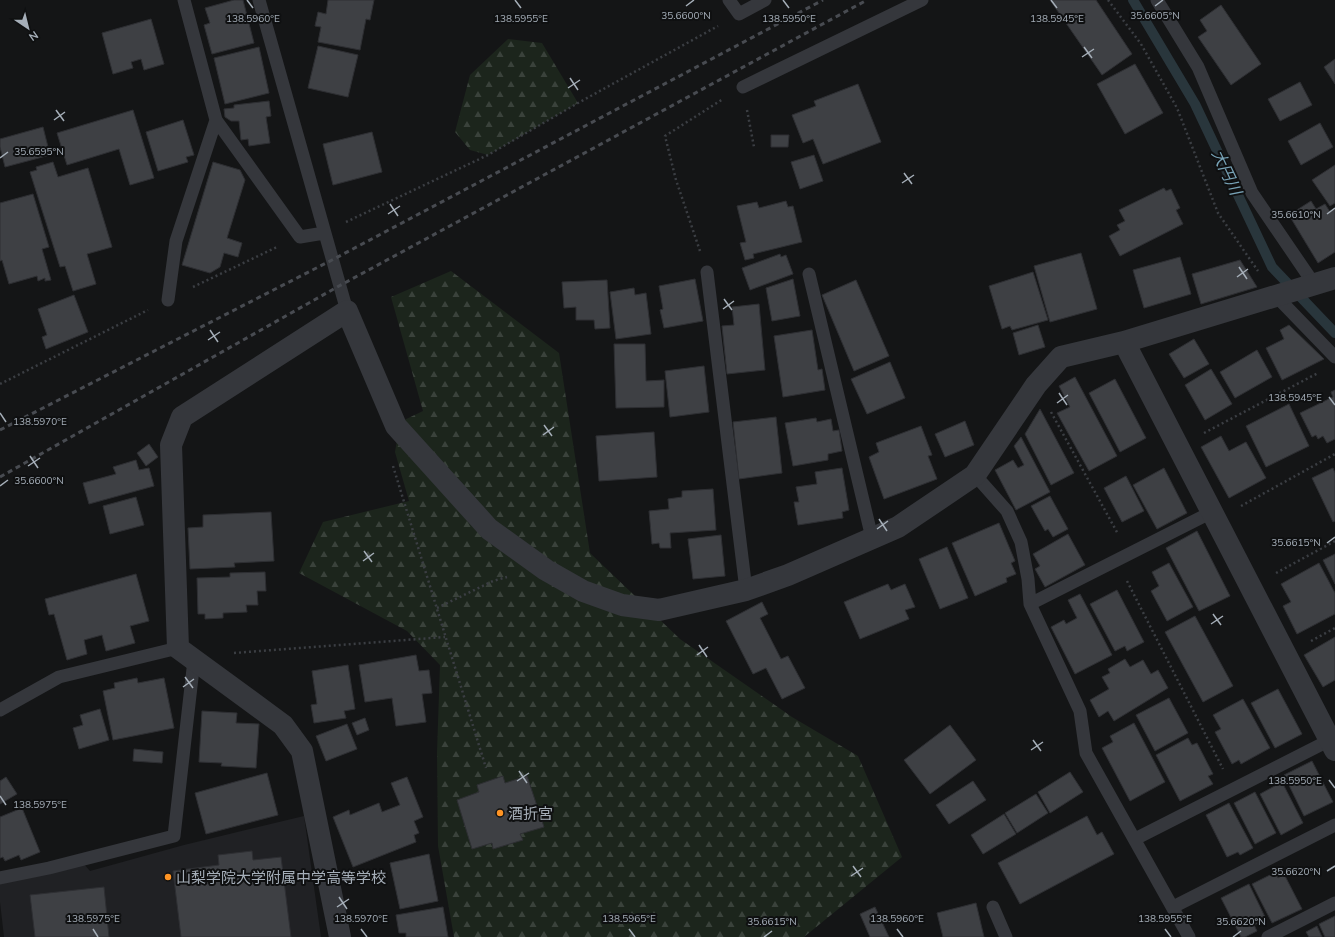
<svg xmlns="http://www.w3.org/2000/svg" width="1335" height="937" font-family="Mulish,'Noto Sans JP',sans-serif">
	<style>
		.built { fill: #202124 }
		.forest { fill: url(#forest-firs) }
		.lines { fill: none; stroke-linecap: round; stroke-linejoin: round }
		.stream { stroke: #29363c; stroke-width: 10 }
		.building { fill: #3e4044; stroke: #2e2f33 }
		.path { stroke: #3b3e43; stroke-width: 2.5; stroke-dasharray: 2 3; stroke-linecap: butt }
		.lane { stroke: #35373c; stroke-width: 13 }
		.street { stroke: #35373c; stroke-width: 22 }
		.rail { stroke: #484b51; stroke-width: 3; stroke-dasharray: 5 4; stroke-linecap: butt }
		.ticks { fill: none; stroke: #a5aeb8; stroke-width: 1.5 }
		.poi-dot { fill: #ff9424; stroke: #0f1011; stroke-width: 1.5 }
		.labels { text-anchor: middle; dominant-baseline: central; stroke-width: 4; stroke-linejoin: round; paint-order: stroke }
		.poi-label { font-size: 15px; fill: #a5aeb8; stroke: #0f1011; text-anchor: start }
		.water-label { font-size: 16px; font-style: italic; fill: #78a3b7; stroke: #0f1011 }
		.ticks-label { font-size: 10px; text-anchor: middle; fill: #a5aeb8; stroke: #0f1011; stroke-width: 4; stroke-linejoin: round; paint-order: stroke }
	</style>
	<defs>
		<pattern id="forest-firs" width="22" height="20" patternUnits="userSpaceOnUse"><rect width="22" height="20" fill="#1c251c"/><path d="M5 1l3.5 6h-7zM16 11l3.5 6h-7z" fill="#3a423b"/></pattern>
	</defs>
	<rect width="100%" height="100%" fill="#141516"/>
	<path class="built" d="M304,816L321,937H4L0,902V882L83,863L90,871L184,845Z"/>
	<path class="forest" d="M508,39L542,43L578,103L488,155L470,150L455,132L470,75Z
		M451,271L559,353L590,553L680,639L792,717L858,756L902,857L804,937H454L438,846L437,753L440,665L407,631L299,573L323,522L409,501L395,452L400,422L423,411L391,297Z"/>
	<g class="lines">
		<path class="stream" d="M1133,0L1195,104L1272,267L1335,333"/>
	</g>
	<path class="building" d="M234,0H243L254,43L212,54L204,25L210,23L205,8Z
		M328,0H374L370,20L366,19L360,50L318,42L321,27L315,26L318,12L326,14Z
		M1050,0H1096L1132,54L1102,75Z
		M1221,5L1261,64L1231,85L1198,37L1207,31L1200,20Z
		M151,19L164,64L144,70L141,59L131,62L133,68L113,74L102,33Z
		M318,46L358,55L348,97L308,88Z
		M259,47L269,93L225,104L214,58Z
		M1335,59V84L1324,67Z
		M1135,64L1163,113L1125,134L1097,84Z
		M1300,82L1312,105L1280,121L1268,99Z
		M858,84L881,142L823,164L813,139L803,143L792,115L816,106L814,101Z
		M269,101L271,116L266,117L270,143L249,146L248,139L241,140L239,121H231L225,117L224,109L234,108V105Z
		M133,110L154,178L130,185L119,149L67,165L57,133Z
		M183,120L194,155L186,157L188,162L158,171L146,132Z
		M1320,123L1333,147L1301,165L1288,141Z
		M43,127L50,155L5,167L0,147V139Z
		M372,132L382,172L333,185L323,144Z
		M771,135H789L788,147H771Z
		M814,155L823,181L800,189L791,162Z
		M53,162L58,177L88,168L112,247L87,254L96,284L73,291L65,266L60,267L30,172L37,170L36,167Z
		M213,162L240,170L245,180L227,238L242,243L238,257L224,253L220,267L210,273L182,265Z
		M1335,165V203L1330,206L1312,180Z
		M1164,188L1166,191L1171,189L1180,208L1176,210L1183,224L1120,256L1109,236L1120,230L1117,225L1125,221L1119,210Z
		M33,194L49,247L42,249L51,280L45,281V278L38,281L37,276L9,284L2,260L0,261V203Z
		M786,201L788,207L793,206L802,242L753,254L754,258L745,260L740,243L746,242L737,206L757,202L759,208Z
		M1311,201L1316,209L1325,204L1330,212L1335,209V252L1318,263L1289,215Z
		M1081,253L1097,309L1050,322L1034,266Z
		M780,254L781,257L786,255L793,274L750,290L742,268Z
		M1180,257L1191,294L1144,308L1133,270Z
		M1240,260L1257,287L1201,304L1192,274Z
		M1033,272L1048,320L1012,330L1010,326L1002,329L989,286Z
		M695,279L703,321L664,328L660,310L663,309L659,286Z
		M793,279L800,316L772,321L766,288Z
		M607,280L610,328L595,329L594,320H576V307L564,308L562,282Z
		M856,280L889,356L854,371L822,295Z
		M634,288L635,295L646,293L651,334L616,339L610,292Z
		M74,295L88,332L46,349L42,337L47,335L38,309Z
		M759,304L765,370L727,374L722,326L734,325L732,307Z
		M1038,325L1045,347L1019,355L1013,333Z
		M1289,325L1324,359L1282,380L1266,348L1284,339L1280,330Z
		M812,330L818,370L822,369L825,390L783,397L774,336Z
		M1194,339L1209,364L1184,378L1169,354Z
		M614,344H645L646,381L664,380V407L616,408Z
		M1257,350L1272,377L1235,398L1220,372Z
		M890,362L905,398L867,414L851,379Z
		M704,366L709,412L670,417L665,371Z
		M1211,369L1232,404L1205,420L1185,385Z
		M1075,377L1117,456L1089,471L1057,413L1070,407L1059,386Z
		M1115,379L1146,438L1120,452L1089,393Z
		M1335,390V439L1327,443L1323,436L1318,439L1316,435L1312,437L1300,413L1333,397L1331,392Z
		M1289,404L1309,446L1266,467L1246,426Z
		M1040,409L1074,473L1051,485L1025,434Z
		M776,417L782,473L739,479L733,422Z
		M816,418L817,422L831,419L833,431L839,430L842,451L828,454V460L793,466L785,423Z
		M965,421L974,445L945,457L935,434Z
		M921,426L932,455L928,456L937,479L884,499L869,457L879,452L876,443Z
		M654,432L657,477L599,481L596,436Z
		M1221,436L1229,451L1246,442L1266,478L1229,498L1201,447Z
		M1021,437L1050,492L1016,510L995,470L1013,460L1018,468L1024,465L1014,446Z
		M149,444L158,457L146,466L137,453Z
		M136,460L139,470L149,468L154,486L89,504L83,483L116,474L113,467Z
		M842,468L849,510L842,512L843,518L798,525L794,502H799L796,487L817,484L815,472Z
		M1164,468L1187,513L1157,529L1133,485Z
		M1333,468L1335,473V521L1333,522L1312,478Z
		M1126,476L1144,511L1122,522L1104,488Z
		M713,489L716,530L670,533L671,548H660L659,543L652,544L649,511L669,509L668,499L682,497V491Z
		M1050,496L1068,529L1053,537L1048,529L1045,531L1031,506Z
		M136,497L144,525L110,534L103,506Z
		M271,512L274,561L234,563L235,567L190,569L188,528L203,527V515Z
		M999,523L1015,561L1011,563L1016,574L1006,578L1007,582L975,596L952,543Z
		M1197,531L1230,596L1199,611L1166,548Z
		M1068,534L1085,565L1045,587L1035,569L1040,566L1033,554Z
		M721,535L725,576L693,579L688,539Z
		M947,547L968,598L940,609L919,559Z
		M1335,554V584L1323,560Z
		M1169,563L1193,607L1167,621L1151,591L1159,586L1152,572Z
		M1319,563L1335,593V614L1297,634L1283,606L1291,602L1281,584Z
		M265,572L266,591H257L258,605H246L247,612L223,613V618L205,619V614H198L197,578L230,577V573Z
		M136,574L149,621L130,626L135,643L106,651L102,635L84,640L87,654L67,660L54,614L49,615L45,599Z
		M888,584L891,590L905,584L915,607L905,610L909,619L860,639L844,602Z
		M1117,590L1144,642L1127,651L1125,646L1115,651L1090,604Z
		M1080,594L1112,655L1075,674L1051,627L1064,620L1066,624L1077,618L1068,600Z
		M762,602L768,614L760,618L781,659L788,656L805,688L782,699L766,668L753,674L726,621Z
		M1195,616L1233,686L1203,702L1165,632Z
		M1335,637V680L1323,687L1304,655Z
		M416,655L419,671L429,670L432,693L422,694L426,722L396,726L392,698L365,702L359,665Z
		M1125,659L1130,667L1143,660L1151,674L1158,670L1168,688L1114,721L1108,711L1099,717L1090,700L1109,689L1102,677L1110,673L1108,669Z
		M348,665L355,709L344,711L346,718L314,723L311,705L317,704L312,671Z
		M137,678L138,683L164,678L174,728L113,740L103,691L115,688L114,683Z
		M1278,689L1302,734L1275,748L1251,703Z
		M1169,698L1188,733L1155,751L1136,715Z
		M1243,699L1270,748L1241,764L1239,760L1232,764L1215,732L1221,729L1213,715Z
		M100,709L109,740L79,749L73,728L83,725L80,715Z
		M202,711L237,713L236,723L259,724L256,768L221,766L222,763L199,762Z
		M365,718L369,730L357,735L352,723Z
		M1134,723L1165,782L1130,801L1102,748L1113,742L1110,736Z
		M347,724L357,749L326,761L316,736Z
		M950,725L976,760L930,794L904,760Z
		M1188,738L1192,745L1197,743L1213,774L1208,776L1213,784L1180,801L1156,755Z
		M134,749L163,752L162,763L133,761Z
		M1312,761L1333,802L1304,816L1284,775Z
		M1070,772L1083,792L1050,813L1038,792Z
		M267,773L278,815L206,834L195,793Z
		M503,776L505,783L527,776L544,827L520,834L523,840L493,849L492,843L472,849L457,800L479,792L477,785Z
		M6,777L17,794L0,804V781Z
		M407,777L423,817L414,821L419,833L414,835L416,842L353,867L333,817L349,810L350,815L379,803L382,812L400,805L391,783Z
		M973,781L986,800L949,824L936,805Z
		M1282,782L1303,823L1281,835L1260,794Z
		M1255,792L1276,833L1255,844L1234,803Z
		M1036,794L1048,813L1017,833L1005,813Z
		M1229,803L1253,848L1240,855L1238,852L1227,857L1206,815Z
		M22,808L40,852L21,860L19,855L5,861L3,857L0,858V817Z
		M1004,814L1016,834L983,854L971,835Z
		M1087,816L1097,835L1102,832L1114,854L1020,904L998,863Z
		M252,851L253,860L281,857L291,937H181L173,871L219,865L218,855Z
		M429,854L438,901L400,909L390,863Z
		M1276,872L1278,878L1284,874L1302,909L1272,923L1252,884Z
		M1249,884L1266,919L1254,925L1257,931L1245,937H1241L1221,898Z
		M104,887L109,937H35L30,895Z
		M976,903L984,937H943L937,913Z
		M443,907L448,937H406V933H399L396,915Z
		M875,907L889,937H870L860,914Z
		M1335,916V937H1325L1319,924Z
		M1317,926L1322,937H1309L1306,932Z"/>
	<g class="lines">
		<path class="path" d="M1108,0L1141,44L1177,108L1218,213L1258,271
			M747,110L754,147
			M346,222L488,155L578,103L718,26
			M700,251L676,180L665,136L723,99
			M193,287L277,247
			M0,384L148,310
			M1051,412L1118,534
			M1204,433L1318,373
			M393,466L486,768
			M1241,506L1335,454
			M1276,573L1335,541
			M1127,581L1223,769
			M437,608L493,581L507,577
			M1311,641L1335,628
			M234,653L445,637"/>
		<path class="lane" d="M184,0L216,120L300,237L324,233
			M259,0L347,311
			M729,0L739,14L765,0
			M1157,0L1198,67L1252,193L1314,284
			M743,87L922,0
			M707,272L746,590
			M809,274L872,538
			M1276,296L1335,357
			M168,300L176,241L216,120
			M975,475L1007,511L1021,542L1028,579L1030,604L1080,711L1086,753L1189,937
			M1030,604L1212,512
			M0,710L59,677L178,648
			M1135,839L1330,740
			M0,878L49,868L174,836L194,660
			M993,907L1006,937
			M1173,907L1335,825
			M1268,937L1335,903"/>
		<path class="street" d="M1124,342L1335,750
			M340,937L302,751L283,725L178,648L171,445L182,417L347,311L396,426L489,529L546,570L583,591L622,605L659,610L746,590L788,575L898,527L975,475L1036,385L1061,357L1124,342L1335,278"/>
		<path class="rail" d="M0,430L332,260L823,0
			M0,477L339,286L867,0"/>
	</g>
	<path class="ticks" d="M247,0L253,8M515,0L521,8M783,0L789,8M1051,0L1057,8M686,6L694,0M1155,6L1163,0M1084,47L1092,58M1082,57L1094,49M570,78L578,90M568,88L580,80M56,110L64,121M54,120L65,112M0,158L8,152M904,173L912,184M902,183L914,175M390,204L398,216M388,214L400,206M1327,214L1335,208M1239,267L1247,279M1237,277L1248,269M724,299L732,310M723,309L734,301M210,330L218,342M208,340L220,332M1059,393L1067,405M1329,397L1335,405M1057,403L1068,395M0,413L6,422M544,425L552,436M543,435L554,427M30,456L38,468M28,466L40,458M0,486L8,480M879,519L887,531M877,529L888,521M1327,543L1335,537M364,551L372,562M363,561L374,553M1213,614L1221,625M1211,624L1223,616M699,645L707,657M697,655L708,647M185,677L193,688M183,687L194,679M1033,740L1041,751M1031,750L1043,742M519,771L527,783M1329,780L1335,788M517,781L529,773M0,796L6,805M853,866L861,877M1327,871L1335,866M851,876L863,868M339,897L347,909M337,907L349,899M93,929L98,937M361,929L367,937M629,929L635,937M897,929L903,937M1165,929L1171,937M764,937L772,931M1233,937L1241,931"/>
	<g class="poi-dot">
		<circle cx="500" cy="813" r="4"/>
		<circle cx="168" cy="877" r="4"/>
	</g>
	<g class="labels">
		<g class="poi-label">
			<text x="508" y="813">酒折宮</text>
			<text x="176" y="877">山梨学院大学附属中学高等学校</text>
		</g>
		<g class="water-label">
			<text transform="translate(1227 172) rotate(65)">大円川</text>
		</g>
	</g>
	<g class="ticks-label">
		<text x="686" y="19">35.6600°N</text>
		<text x="1155" y="19">35.6605°N</text>
		<text x="521" y="22">138.5955°E</text>
		<text x="789" y="22">138.5950°E</text>
		<text x="1057" y="22">138.5945°E</text>
		<text x="253" y="22">138.5960°E</text>
		<text x="39" y="155">35.6595°N</text>
		<text x="1296" y="218">35.6610°N</text>
		<text x="1295" y="401">138.5945°E</text>
		<text x="40" y="425">138.5970°E</text>
		<text x="39" y="484">35.6600°N</text>
		<text x="1296" y="546">35.6615°N</text>
		<text x="1295" y="784">138.5950°E</text>
		<text x="40" y="808">138.5975°E</text>
		<text x="1296" y="875">35.6620°N</text>
		<text x="93" y="922">138.5975°E</text>
		<text x="361" y="922">138.5970°E</text>
		<text x="629" y="922">138.5965°E</text>
		<text x="897" y="922">138.5960°E</text>
		<text x="1165" y="922">138.5955°E</text>
		<text x="772" y="925">35.6615°N</text>
		<text x="1241" y="925">35.6620°N</text>
	</g>
	<g transform="translate(28 28) rotate(145)" stroke="#0f1011" stroke-width="3" paint-order="stroke">
	<path d="M0-3L7 15L0 10L-7 15Z" fill="#a5aeb8"/>
	<text y="-6" font-size="11" font-weight="bold" text-anchor="middle" fill="#a5aeb8">N</text>
	</g>
</svg>
